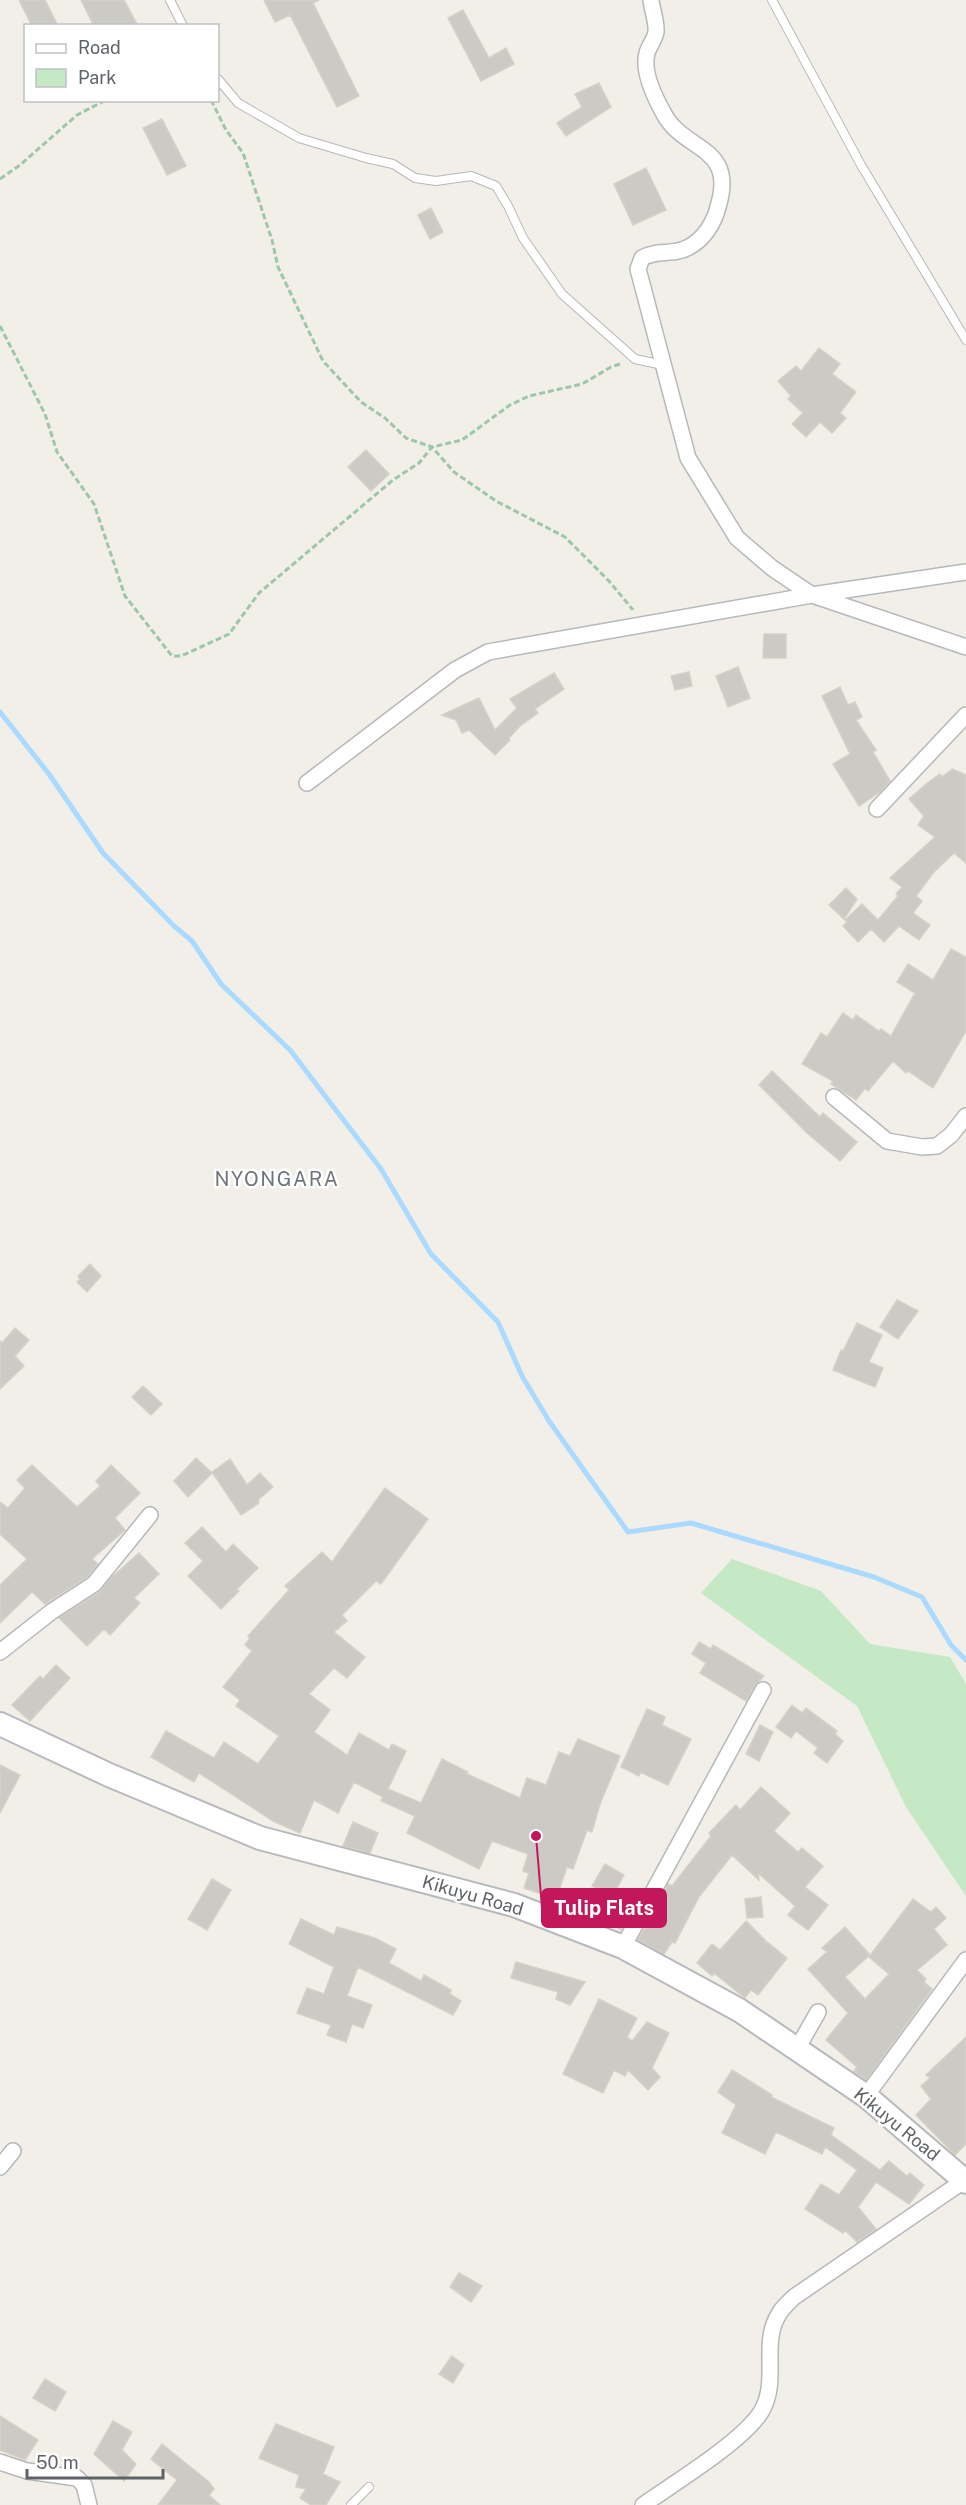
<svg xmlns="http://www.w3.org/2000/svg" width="966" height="2505" font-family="'Public Sans',sans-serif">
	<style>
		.green { fill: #c5e8c5 }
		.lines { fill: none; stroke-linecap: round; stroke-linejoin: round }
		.stream { stroke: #aadaff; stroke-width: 5 }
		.building { fill: #cccac5; stroke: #d6d1c6; stroke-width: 1.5 }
		.lane-casing { stroke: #b5b8bc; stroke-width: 10 }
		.street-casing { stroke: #b5b8bc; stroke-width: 18 }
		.secondary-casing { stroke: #b6babf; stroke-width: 26 }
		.path { stroke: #9cc7a9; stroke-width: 3; stroke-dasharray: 6 3; stroke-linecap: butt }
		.lane { stroke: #fff; stroke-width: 8 }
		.street { stroke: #fff; stroke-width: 15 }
		.secondary { stroke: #fff; stroke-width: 22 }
		.labels { text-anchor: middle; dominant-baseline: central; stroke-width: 5; stroke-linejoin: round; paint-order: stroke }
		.street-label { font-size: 18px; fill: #5f6368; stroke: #fff }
		.neighbourhood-label { font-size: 20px; letter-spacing: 1.5px; fill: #70757a; stroke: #fff }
		.leader { fill: none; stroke: #c2185b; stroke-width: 2 }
		.callout-dot { fill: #c2185b; stroke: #fff; stroke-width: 2 }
		.callout { fill: #c2185b; stroke: #c2185b; stroke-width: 2 }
		.callout-label { font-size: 20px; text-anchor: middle; font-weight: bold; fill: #fff }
	</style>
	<rect width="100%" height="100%" fill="#f1efe8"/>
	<path class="green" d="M732,1559L821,1591L870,1644L950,1657L966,1684V1896L906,1807L857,1706L701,1593Z"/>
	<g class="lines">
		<path class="stream" d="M0,712L49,774L103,853L174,926L192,941L221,984L290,1050L381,1169L431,1254L498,1322L522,1376L549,1421L628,1532L691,1523L874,1577L922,1597L951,1645L966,1660"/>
	</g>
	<path class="building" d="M19,0H45L58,26H32Z
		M81,0H124L138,26H94Z
		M264,0H319L313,3L359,96L337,107L290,15L275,22Z
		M463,10L489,58L506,48L514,64L481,81L448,18Z
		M599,83L611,107L566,136L557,123L582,107L575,94Z
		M162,119L186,166L167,175L143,128Z
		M646,168L666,210L633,225L614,184Z
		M431,208L443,232L430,239L418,215Z
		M819,348L840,364L832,374L856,392L840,413L846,418L832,433L820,422L806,437L792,424L803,413L788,399L791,396L778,381L796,366L801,371Z
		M366,450L389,474L371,491L348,467Z
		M764,634H786V658H763Z
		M738,667L750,698L728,707L716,676Z
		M689,672L692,686L675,690L671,676Z
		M554,673L564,689L535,709L538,713L520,726L509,738L510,740L495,755L469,730L462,733L456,720L442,715L479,698L495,730L517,708L510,699Z
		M840,687L848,705L855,702L862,717L856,720L876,750L873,752L890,781L880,792L859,806L833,764L850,754L822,696Z
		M952,769L966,775V863L954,853L934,872L916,896L922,901L913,913L930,925L919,940L899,926L884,942L871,929L858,942L843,926L847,922L845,920L862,904L878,920L898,896L896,894L902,887L890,878L935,837L918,825L924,816L909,799L926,784L940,774L942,777Z
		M846,888L857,899L844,919L829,905Z
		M951,949L966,957V1031L933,1088L908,1071L906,1073L893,1061L868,1091L865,1088L856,1100L831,1084L833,1081L802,1064L821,1033L827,1037L843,1013L853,1020L856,1015L879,1031L881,1029L891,1036L915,993L897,982L908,964L933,980Z
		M772,1071L820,1117L823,1113L857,1142L840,1161L807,1133L759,1085Z
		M90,1264L101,1276L87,1292L77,1282L80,1279L78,1276Z
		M897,1300L918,1311L898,1339L880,1327Z
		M857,1323L882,1335L869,1362L883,1368L875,1387L833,1370L841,1350L843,1351Z
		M15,1328L29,1340L15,1356L24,1366L0,1389V1341L2,1343Z
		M143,1386L162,1404L151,1415L132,1397Z
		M196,1458L212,1473L188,1497L174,1481Z
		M230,1459L247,1485L260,1473L273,1487L258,1500L259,1503L241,1515L212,1472Z
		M32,1465L77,1507L100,1486L96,1481L111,1465L140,1493L115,1518L125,1530L92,1559L98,1564L87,1577L45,1604L32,1592L0,1623V1585L27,1559L0,1534V1502L8,1508L25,1488L17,1480Z
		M385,1488L428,1519L381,1584L376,1581L342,1615L347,1621L334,1632L365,1657L347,1678L334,1668L309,1694L330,1710L314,1732L347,1755L359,1733L389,1750L392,1744L406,1751L388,1789L421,1803L442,1759L468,1772L467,1774L520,1798L527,1778L546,1785L559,1752L570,1756L578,1739L620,1756L600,1804L592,1832L587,1830L573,1869L567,1867L556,1899L524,1888L529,1873L523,1871L528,1854L492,1841L479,1869L407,1833L415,1816L381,1801L383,1797L354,1782L338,1813L314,1800L300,1833L273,1821L199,1773L194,1782L151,1757L166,1731L214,1758L224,1742L258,1764L279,1736L236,1706L240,1700L223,1687L252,1651L245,1645L250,1638L248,1636L289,1590L285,1586L322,1552L332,1562Z
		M202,1527L226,1552L233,1544L258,1568L237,1589L239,1591L221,1609L188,1576L203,1561L185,1543Z
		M139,1553L159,1574L134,1598L140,1603L110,1635L104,1629L87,1646L59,1618L100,1592L112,1577Z
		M699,1642L711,1649L713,1645L764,1676L755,1685L746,1701L700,1673L706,1663L692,1654Z
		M56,1665L70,1678L30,1721L12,1705L40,1676L43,1679Z
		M792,1705L802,1713L806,1708L837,1731L835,1734L843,1741L827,1763L814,1753L818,1748L796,1731L791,1738L776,1727Z
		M647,1709L665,1717L662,1725L691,1739L668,1785L640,1772L639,1776L621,1767Z
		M760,1725L773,1732L759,1761L746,1754Z
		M0,1765L20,1775L0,1813Z
		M761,1787L790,1813L774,1831L798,1852L802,1848L823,1866L805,1887L828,1905L808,1930L788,1915L795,1906L758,1873L759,1880L732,1855L699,1897L675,1943L672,1942L664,1954L638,1940L668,1884L672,1886L711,1836L709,1833L736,1805L740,1810Z
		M353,1822L378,1833L370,1853L343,1846Z
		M605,1864L624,1875L612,1897L592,1886Z
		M212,1879L231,1890L207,1930L188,1919Z
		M761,1897L763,1917L747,1918L745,1899Z
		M612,1899L631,1912L621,1930L601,1917Z
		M913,1899L931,1912L936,1907L946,1918L934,1929L947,1945L917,1970L926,1979L924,1982L932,1989L866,2080L854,2071L857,2067L826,2040L848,2013L808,1969L827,1952L822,1948L845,1927L870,1955L845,1977L865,1999L889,1974L869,1957Z
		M301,1919L334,1935L337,1927L375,1938L396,1949L389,1963L421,1981L424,1975L451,1990L450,1994L461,2001L453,2015L358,1967L347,1996L372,2005L363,2028L352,2024L346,2042L327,2035L331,2025L297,2013L307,1988L324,1994L334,1967L289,1944Z
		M746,1921L765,1940L766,1944L767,1942L787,1958L758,1995L751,1990L745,1998L714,1973L712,1976L697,1963L712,1944L720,1950Z
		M516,1962L585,1982L570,2005L556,1999L558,1992L511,1978Z
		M599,1999L637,2018L627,2037L632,2041L647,2022L669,2033L652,2068L660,2077L648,2090L628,2070L625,2076L614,2070L603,2093L563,2074Z
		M966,2037V2144L955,2155L916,2115L931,2099L921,2086L930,2078L926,2075Z
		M732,2070L772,2095L771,2097L834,2128L831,2135L880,2170L889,2161L907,2176L910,2173L924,2185L909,2204L876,2182L858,2207L876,2229L857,2242L845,2230L843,2233L805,2209L821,2184L839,2195L857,2170L825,2147L822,2154L776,2132L765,2154L722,2133L736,2105L718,2092Z
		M459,2273L482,2286L471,2302L450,2287Z
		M452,2356L464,2365L453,2383L439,2374Z
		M45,2379L66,2392L55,2411L33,2398Z
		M0,2416L38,2440L25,2460L0,2450Z
		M113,2421L132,2432L122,2450L136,2464L124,2481L94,2454Z
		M276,2424L334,2447L323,2474L340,2482L326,2505H311L300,2498L306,2489L296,2487L299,2475L259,2458Z
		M162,2444L209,2482L214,2489L209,2495L220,2505H158L177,2480L151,2459Z"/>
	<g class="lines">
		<g class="lane-casing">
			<path id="lane" d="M170,0L183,26
				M772,0L861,165L966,340
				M218,79L238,103L299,138L366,158L393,164L415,178L436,181L471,176L496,186L508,206L523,238L562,294L635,359L663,365
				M351,2505L369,2487"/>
		</g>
		<g class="street-casing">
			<path id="street" d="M651,0C652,10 657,22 656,32C655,39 649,46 647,53C642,71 655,98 664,114C684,152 737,145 718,207C714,223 704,239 689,247C674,256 657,249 642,258L638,269L688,458L737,538L772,568L812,595L966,647
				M307,783L455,670L488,652L812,595L966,572
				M877,809L966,715
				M834,1097L887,1141L922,1147L937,1146L951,1135L966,1116
				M0,1652L51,1612L94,1584L150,1515
				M623,1947L763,1690
				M797,2049L818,2012
				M866,2096L966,1960
				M0,2167L13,2151
				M0,2462L27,2471L77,2478L84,2485L89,2505
				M643,2505C674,2483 742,2442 761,2412C780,2381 760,2343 779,2314C782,2308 789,2302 794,2297L965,2180"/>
		</g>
		<g class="secondary-casing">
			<path id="secondary" d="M0,1724L109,1775L260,1838L514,1905L623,1947L739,2010L866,2096L966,2182"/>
		</g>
		<path class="path" d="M211,100L226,130L243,153L272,240L278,267L323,361L361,402L385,418L406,438L432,447L454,472L496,501L565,537L609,581L633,610
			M0,179L20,165L77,115L106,100
			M0,326L45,414L57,452L94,504L125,596L172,656H181L229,634L259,593L393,480L419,463L432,447L462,440L510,405L529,396L582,384L611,367L620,364"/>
		<use href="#lane" class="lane"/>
		<use href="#street" class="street"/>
		<use href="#secondary" class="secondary"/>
	</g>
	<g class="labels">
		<g class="street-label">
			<text transform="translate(473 1895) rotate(16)">Kikuyu Road</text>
			<text transform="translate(897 2124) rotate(39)">Kikuyu Road</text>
		</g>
		<g class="neighbourhood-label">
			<text x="277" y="1179">NYONGARA</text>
		</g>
	</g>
	<path class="leader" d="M536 1836L542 1908"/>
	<circle class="callout-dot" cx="536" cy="1836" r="6"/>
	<rect class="callout" x="542" y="1889" width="124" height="38" rx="6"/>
	<g class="callout-label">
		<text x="604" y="1915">Tulip Flats</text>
	</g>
	<rect x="24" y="24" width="195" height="78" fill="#ffffff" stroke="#bfc1c3" stroke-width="1.5"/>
	<rect x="36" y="44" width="30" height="9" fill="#ffffff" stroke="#bfc1c3" stroke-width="1.5"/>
	<text x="78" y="54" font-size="18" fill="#5f6368">Road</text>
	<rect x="36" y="69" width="30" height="18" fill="#c5e8c5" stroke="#bfc1c3" stroke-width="1.5"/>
	<text x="78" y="84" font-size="18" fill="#5f6368">Park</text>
	<path d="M27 2469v9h136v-9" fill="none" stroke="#5f6368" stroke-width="3"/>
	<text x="36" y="2469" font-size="18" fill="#5f6368" stroke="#ffffff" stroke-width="4.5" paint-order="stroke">50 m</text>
</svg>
